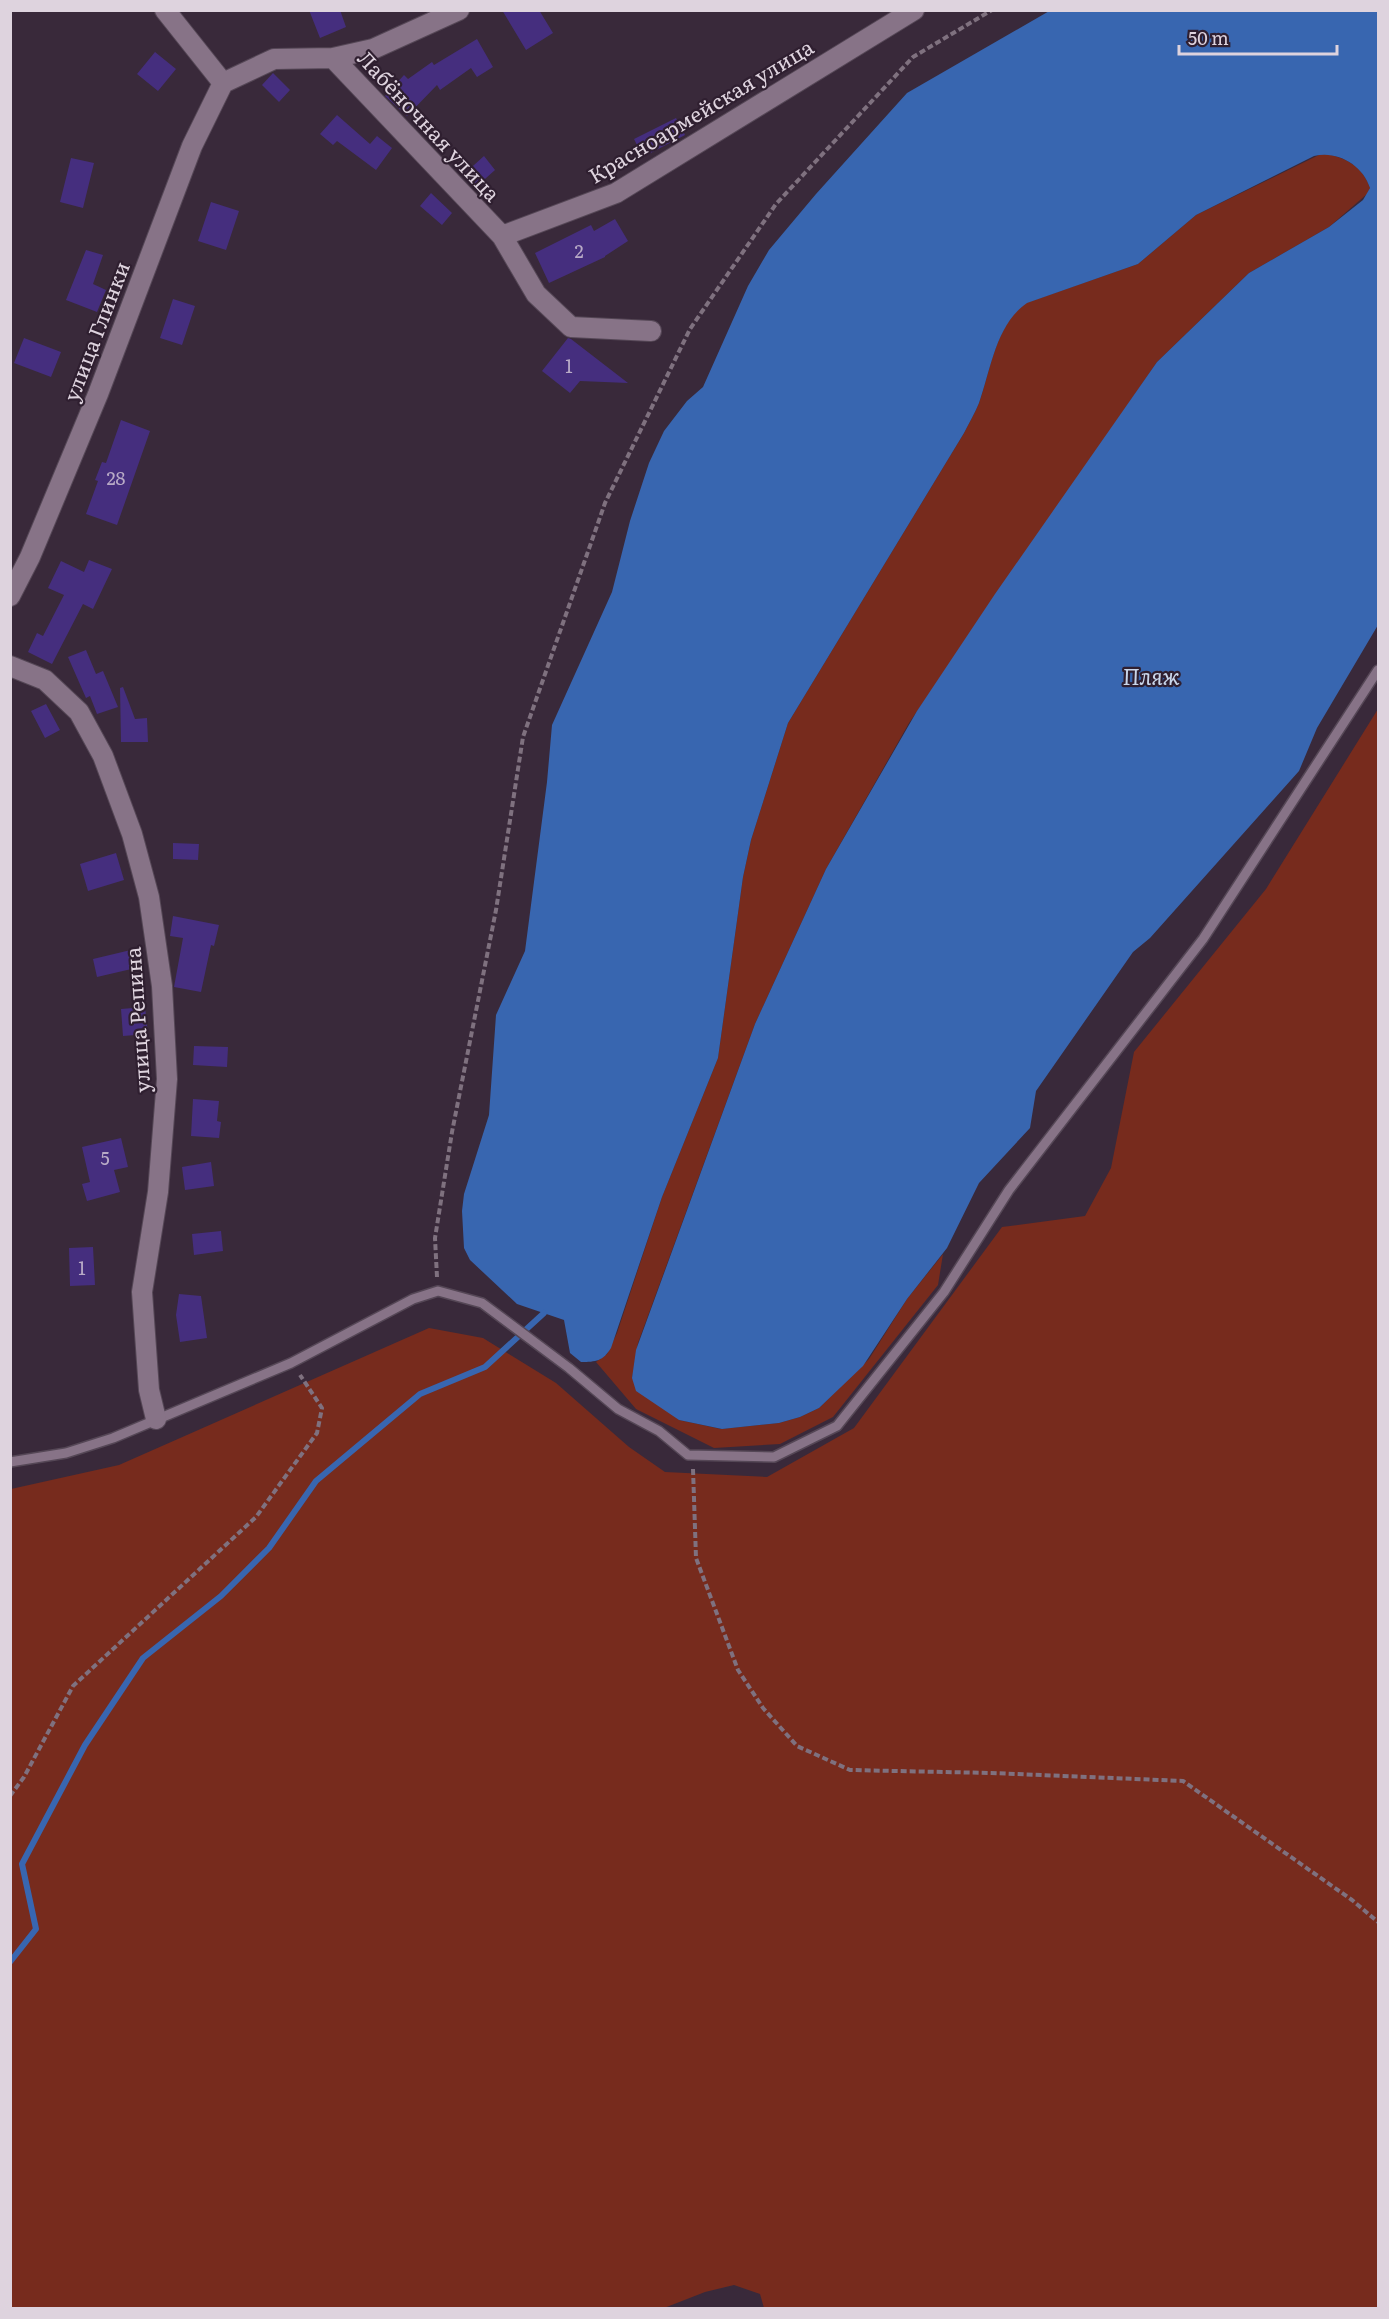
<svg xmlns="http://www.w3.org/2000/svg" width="1389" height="2319" font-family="Literata,serif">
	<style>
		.green { fill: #772b1d }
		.water { fill: #3866b0 }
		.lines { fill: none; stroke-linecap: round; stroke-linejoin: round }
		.stream { stroke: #3866b0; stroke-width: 6 }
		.building { fill: #452e7e }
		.service-casing { stroke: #554756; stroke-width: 12 }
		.minor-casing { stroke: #554756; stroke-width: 22 }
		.path { stroke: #7f717f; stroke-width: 4; stroke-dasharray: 6 3; stroke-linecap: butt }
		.service { stroke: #877387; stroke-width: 9 }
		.minor { stroke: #877387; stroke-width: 20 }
		.labels { text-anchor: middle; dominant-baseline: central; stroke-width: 4.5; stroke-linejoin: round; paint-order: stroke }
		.number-label { font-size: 18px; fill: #b8aac6 }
		.street-label { font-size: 21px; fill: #ded3de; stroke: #2f1f30 }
		.water-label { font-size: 22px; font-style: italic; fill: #c9d6eb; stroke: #2f1f30 }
	</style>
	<rect width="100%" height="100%" fill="#39293a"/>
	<path class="green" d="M1321,154C1343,155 1363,166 1370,188L1367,194L1329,227L1249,273L1157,362L909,723L826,869L755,1024L638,1343L632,1378L679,1420L721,1429L779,1423L800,1417L819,1408L869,1359L907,1299L943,1254L938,1285L833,1417L780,1444L714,1448L636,1409L596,1362L607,1354L617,1333L662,1197L718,1058L743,877L751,840L788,723L964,433C969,423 975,413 979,403C991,369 996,324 1026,303L1138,264L1196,215Z
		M1378,709V2308H764L760,2294L734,2285L705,2292L664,2308H11V1489L119,1465L429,1328L483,1338L556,1383L629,1447L665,1472L767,1477L854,1428L1002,1227L1085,1216L1111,1168L1134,1052L1266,889Z"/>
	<path class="water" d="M1051,10L1378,11V625L1317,728L1299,771L1150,938L1133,952L1036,1091L1030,1128L979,1183L947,1248L907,1299L863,1366L819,1408L800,1417L779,1423L722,1429L679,1420L636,1391L632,1378L636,1350L755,1024L826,869L917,711L995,594L1157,362L1249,273L1329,227L1363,200L1370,188C1363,165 1337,150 1314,156L1196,215L1138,264L1027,303C996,324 991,369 979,403C975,413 969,423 964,433L788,723L751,840L743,877L718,1058L662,1197L611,1348C603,1361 596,1362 581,1362L570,1353L564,1320L517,1304L470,1260L464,1248L462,1211L464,1194L489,1115L496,1015L525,951L547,782L552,725L612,592L630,521L649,463L664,431L687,401L703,387L748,286L769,250L816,194L907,93Z"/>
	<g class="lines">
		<path class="stream" d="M10,1962L36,1929L22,1864L85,1745L143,1658L221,1596L269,1548L316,1481L420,1394L485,1367L544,1313"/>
	</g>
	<path class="building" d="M309,10H340L346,27L320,38Z
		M502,10H539L553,33L526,50Z
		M477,39L493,67L477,77L471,68L440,90L437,85L407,116L385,96L404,75L408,79L432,62L434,65Z
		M155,52L176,69L158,91L137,74Z
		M273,73L290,90L279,102L262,85Z
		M337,115L370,144L377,136L392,148L376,170L337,141L333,145L320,134Z
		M676,118L685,135L643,157L634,139Z
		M484,156L495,170L476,187L464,174Z
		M71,158L94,163L83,208L60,202Z
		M431,193L452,213L442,225L420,206Z
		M211,202L239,211L226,250L198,241Z
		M615,219L628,241L605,256V257L549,283L535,253L591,225L594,231Z
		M86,250L103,255L93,284L106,290L97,312L66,300Z
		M173,299L195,306L182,345L160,338Z
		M24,338L61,352L51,377L14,363Z
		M568,338L571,339L628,383L580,381L570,393L542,371Z
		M121,420L150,431L117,525L86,514L98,481L95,480L102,462L106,463Z
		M89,560L112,569L93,609L83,604L52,664L28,652L37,633L43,636L64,595L48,588L61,561L84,572Z
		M86,650L96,674L103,671L118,707L97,714L90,696L86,698L68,657Z
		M123,687L135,719L147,718L148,742H121L120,688Z
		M46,704L60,730L45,738L31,711Z
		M173,843L199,844L198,860L173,859Z
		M116,853L124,880L88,891L80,864Z
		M173,916L219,925L214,946L211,945L201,992L174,987L183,938L170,936Z
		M135,949L140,967L97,977L93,959Z
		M145,1007L148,1034L123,1036L121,1009Z
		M194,1046L228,1047L227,1067L193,1065Z
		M193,1099L219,1101L217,1121L221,1122L219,1138L191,1136Z
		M121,1138L128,1167L114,1170L120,1192L87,1201L82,1184L90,1182L82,1147Z
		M211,1162L214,1186L185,1190L182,1167Z
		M221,1231L223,1251L194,1255L192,1234Z
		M93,1247L95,1285L70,1286L69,1248Z
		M179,1294L201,1296L207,1338L180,1342L176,1315Z"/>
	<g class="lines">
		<g class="service-casing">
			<path id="service" d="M10,1462L66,1453L113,1438L291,1363L413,1299L438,1291L482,1303L569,1368L618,1409L659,1431L688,1455L774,1457L837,1426L944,1292L1009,1190L1203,939L1378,670"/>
		</g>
		<g class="minor-casing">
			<path id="minor" d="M165,10L223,83L274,59L333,58L502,236L536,294L571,327L651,331
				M333,58L373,49L459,10
				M502,236L616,193L914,10
				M10,596L30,557L98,394L192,146L223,83
				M10,666L45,680L79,712L103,756L132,834L149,897L162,986L167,1079L158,1192L142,1292L149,1390L156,1419"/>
		</g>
		<path class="path" d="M437,1277L435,1238L452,1132L496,910L523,737L605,503L690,329L776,204L913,57L992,10
			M693,1469L696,1558L738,1670L763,1708L797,1746L850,1770L991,1773L1183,1781L1352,1900L1378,1922
			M10,1796L24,1777L73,1686L256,1517L317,1433L322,1408L300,1375"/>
		<use href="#service" class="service"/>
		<use href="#minor" class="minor"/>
	</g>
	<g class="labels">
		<g class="number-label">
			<text x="579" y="250">2</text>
			<text x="569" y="365">1</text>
			<text x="116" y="477">28</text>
			<text x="105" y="1157">5</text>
			<text x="82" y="1267">1</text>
		</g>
		<g class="street-label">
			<text transform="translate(700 110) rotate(-31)">Красноармейская улица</text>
			<text transform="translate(430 125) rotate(47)">Лабёночная улица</text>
			<text transform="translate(95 331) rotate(-69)">улица Глинки</text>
			<text transform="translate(136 1020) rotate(-94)">улица Репина</text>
		</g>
		<g class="water-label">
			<text x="1151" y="675">Пляж</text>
		</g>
	</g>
	<rect width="1389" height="2319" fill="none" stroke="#ded3de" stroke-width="24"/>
	<path d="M1179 45v9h158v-9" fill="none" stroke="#ded3de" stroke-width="3"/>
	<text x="1188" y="45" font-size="18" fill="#ded3de" stroke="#2f1f30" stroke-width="4.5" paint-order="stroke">50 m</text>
</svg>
